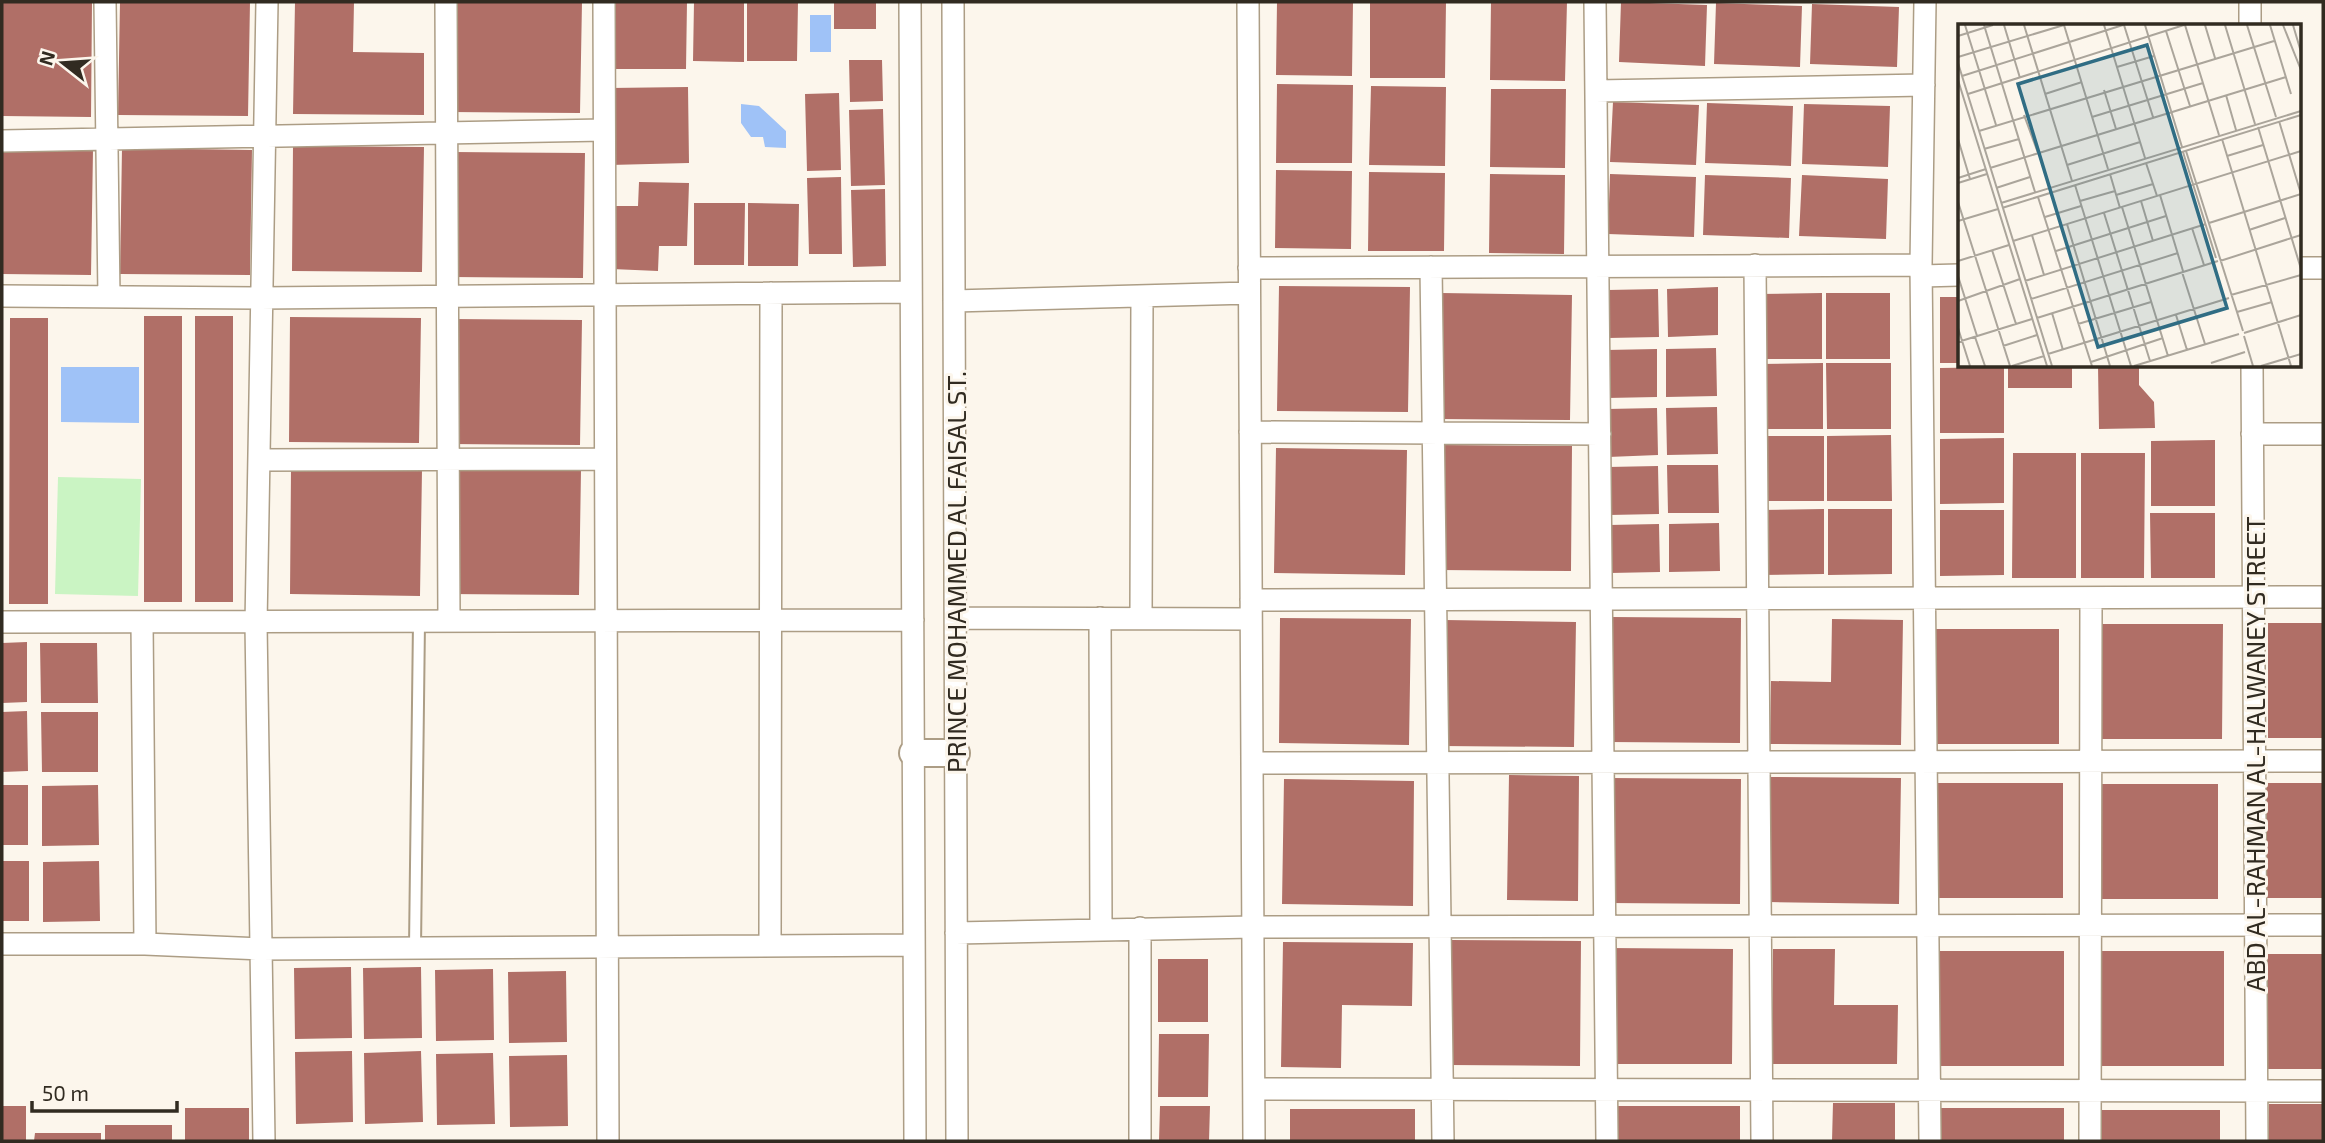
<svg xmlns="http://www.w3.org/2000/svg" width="2325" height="1143" font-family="'Exo 2',sans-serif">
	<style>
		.green { fill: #caf4c3 }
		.water { fill: #9fc2f7 }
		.building { fill: #b06f67 }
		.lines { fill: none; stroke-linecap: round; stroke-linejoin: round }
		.service-casing { stroke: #ac9d85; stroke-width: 14 }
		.minor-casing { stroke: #ac9d85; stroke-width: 24 }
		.tertiary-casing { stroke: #ac9d85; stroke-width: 30 }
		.service { stroke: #fff; stroke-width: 10 }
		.minor { stroke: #fff; stroke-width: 21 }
		.tertiary { stroke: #fff; stroke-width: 26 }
		.labels { text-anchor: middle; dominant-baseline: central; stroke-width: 6; stroke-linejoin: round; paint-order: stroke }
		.street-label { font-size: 26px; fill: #312b21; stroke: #fcf6ec }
		.inset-road { fill: none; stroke: #aba59b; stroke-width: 2 }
		.view { fill: #306d84; fill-opacity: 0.15; stroke: #306d84; stroke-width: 3.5 }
		.inset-edge { fill: none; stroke: #312b21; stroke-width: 3.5 }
	</style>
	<rect width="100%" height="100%" fill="#fcf6ec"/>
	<path class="green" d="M58,477L141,479L138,596L55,594Z"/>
	<path class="water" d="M810,15H831V52H810Z
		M741,104L759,106L786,131V148L765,147L763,137H751L741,123Z
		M61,367H139V423L61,422Z"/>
	<path class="building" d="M2,2H92L91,117L2,116Z
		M120,2H250L248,116L118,115Z
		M295,2H354L353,52L424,53V115L293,114Z
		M451,2H582L580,113L450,112Z
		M611,2H687L686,69H610Z
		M694,2H744V62L693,61Z
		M747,2H798L797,61H747Z
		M834,2H876V29H834Z
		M1277,2H1353L1352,76L1276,75Z
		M1370,2H1446L1445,78H1370Z
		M1491,2H1567L1565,81L1490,80Z
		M1621,2L1707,5L1705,66L1619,62Z
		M1716,3L1802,6L1800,67L1714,64Z
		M1812,4L1899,7L1897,67L1810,64Z
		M849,60H882L883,101L850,102Z
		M1277,84L1353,85L1352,163H1276Z
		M1371,86L1446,87L1445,166L1369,165Z
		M688,87L689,163L610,165V88Z
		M1491,89H1566L1565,168L1490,167Z
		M839,93L841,170L807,171L805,94Z
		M1613,102L1699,105L1696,165L1610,162Z
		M1707,103L1793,106L1791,166L1705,163Z
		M1804,104L1890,106L1888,167L1802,164Z
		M883,109L885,185L851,186L849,110Z
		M293,146L424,147L422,272L292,271Z
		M122,148L252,150L250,275L120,274Z
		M2,149L93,150L91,275L2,274Z
		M454,152L585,153L583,278L453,277Z
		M1276,170L1352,171L1351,249L1275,248Z
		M1369,172L1445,173L1444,251H1368Z
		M1490,174L1565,175L1564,254L1489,253Z
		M1610,174L1696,177L1694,237L1608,234Z
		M1705,175L1791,178L1789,238L1703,235Z
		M1802,175L1888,179L1886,239L1799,236Z
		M841,177L842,254H809L807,178Z
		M639,182L689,183L687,246H659L658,271L612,269L614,206H638Z
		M885,189L886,266L853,267L851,190Z
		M694,203H745L744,265H694Z
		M748,203L799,204L798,266H748Z
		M1279,286L1410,287L1408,412L1277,411Z
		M1718,287V335L1668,337L1667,289Z
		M1658,289L1659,337L1608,338V290Z
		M1441,293L1572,295L1570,420L1440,419Z
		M1822,293V359H1758V294Z
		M1826,293H1890V359H1826Z
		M1940,297H1959V363H1940Z
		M144,316H182V602H144Z
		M195,316H233V602H195Z
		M290,317L421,318L419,443L289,442Z
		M10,318H48V604H9Z
		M452,319L582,320L580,445L450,444Z
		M1716,348L1717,396L1666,397V349Z
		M1657,349V397L1607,398L1606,350Z
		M1823,363V429H1759V364Z
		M1826,363H1891V429H1827Z
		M2008,366H2072V388H2008Z
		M2098,366H2139V385L2154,402L2155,428L2099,429Z
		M2004,367V433H1940V368Z
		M1717,407L1718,454L1667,455L1666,408Z
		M1657,408L1658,455L1608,457L1607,409Z
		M1891,435L1892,501H1827V436Z
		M1759,436H1824V501H1759Z
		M2004,438V503L1940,504V439Z
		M2215,440V506H2151V441Z
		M1442,445L1572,446L1571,571L1440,570Z
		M1276,448L1407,450L1405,575L1274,573Z
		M2013,453H2076V578H2012Z
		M2081,453H2145L2144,578H2081Z
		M1667,465H1718L1719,513H1668Z
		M1658,466L1659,514L1609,515L1608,467Z
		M291,469L422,470L420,596L290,594Z
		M450,469L581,470L579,595L448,594Z
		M1824,509V574L1760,575V510Z
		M1828,509H1892V574L1828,575Z
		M1940,510H2004V575L1940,576Z
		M2150,513H2215V578H2151Z
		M1719,523L1720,571L1669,572V524Z
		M1659,524L1660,572L1610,573L1609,525Z
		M1611,617L1741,618L1740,743L1609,742Z
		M1280,618L1411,619L1409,745L1279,743Z
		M1832,619L1903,620L1901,745L1770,744L1771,681L1831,682Z
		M1445,620L1576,622L1574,747L1443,746Z
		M2268,623H2323V738H2268Z
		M2097,624H2223L2222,739H2097Z
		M1934,629H2059V744H1934Z
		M27,642V702L2,703V643Z
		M40,643H97L98,703H41Z
		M27,711L28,771L2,772V712Z
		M41,712H98V772H42Z
		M1509,775L1579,776L1578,901L1507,900Z
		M1770,777L1901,778L1899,904L1769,902Z
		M1611,778L1741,779L1740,904L1609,903Z
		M1284,779L1414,781L1413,906L1282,904Z
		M1938,783H2063V898H1938Z
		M2263,783H2323V898H2262Z
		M2093,784H2218V899H2093Z
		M2,785H28V845H2Z
		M98,785L99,845L42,846V786Z
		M2,861H29V921H2Z
		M99,861L100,921L43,922V862Z
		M1451,940L1581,941L1580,1066L1449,1065Z
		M1283,942L1413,943L1412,1006L1342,1005L1341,1068L1281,1067Z
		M1608,948L1733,949L1732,1064H1608Z
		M1773,949H1835L1834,1005H1898L1897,1064H1772Z
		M1939,951H2064V1066H1938Z
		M2099,951H2224V1066H2099Z
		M2265,954H2323V1069H2264Z
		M1158,959H1208V1022H1158Z
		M351,967L352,1038L295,1039L294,968Z
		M421,967L422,1038L364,1039L363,968Z
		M493,969L494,1040L436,1041L435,970Z
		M566,971L567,1042L509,1043L508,972Z
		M1159,1034H1209L1208,1097H1158Z
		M352,1051L353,1122L296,1124L295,1052Z
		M421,1051L423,1122L365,1124L364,1053Z
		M493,1053L495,1124L437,1125L436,1054Z
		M567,1055L568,1126L510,1127L509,1056Z
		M1833,1103H1895V1141H1832Z
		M2269,1104H2323V1141H2269Z
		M2,1106H26V1141H2Z
		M1160,1106H1210L1209,1141H1159Z
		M1615,1106H1740V1141H1615Z
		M185,1108H249V1141H185Z
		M1939,1108H2064V1141H1939Z
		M1290,1109H1415V1141H1290Z
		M2095,1110H2220V1141H2095Z
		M105,1125H172V1141H105Z
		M35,1133H101V1141H34Z"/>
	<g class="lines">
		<g class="service-casing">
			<path id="service" d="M415,947L419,622"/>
		</g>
		<g class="minor-casing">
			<path id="minor" d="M105,2L109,297
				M446,2L449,621
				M604,2L608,1141
				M910,2L915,1141
				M953,2L957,1141
				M1248,2L1254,1141
				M1595,2L1607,1141
				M1925,2L1921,265L1930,1141
				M2250,2V26
				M1596,91L1924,85
				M2,141L604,130
				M1755,265L1762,1141
				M1431,267L1443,1141
				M1249,268L1921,265
				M2299,268H2323
				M1921,276L1959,275
				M2,296L260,298L911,292
				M954,301L1249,293
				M2252,366L2257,1141
				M1250,432L1600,434
				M2252,434H2323
				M260,460L605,459
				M1251,600L2323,597
				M956,618L1251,619
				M1100,618L1101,929
				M1141,618L1142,296
				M2,622L913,620
				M142,622L145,944
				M1252,763L2323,761
				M956,933L1253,927L2323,925
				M2,944H145L260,949L914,945
				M770,945L771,293
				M1254,1089L2323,1091
				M264,1141L256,624L267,2
				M1140,1141V928
				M2090,1141L2091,598"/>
		</g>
		<g class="tertiary-casing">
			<path id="tertiary" d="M913,753H956"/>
		</g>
		<use href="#service" class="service"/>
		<use href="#minor" class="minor"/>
		<use href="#tertiary" class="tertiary"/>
	</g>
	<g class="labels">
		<g class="street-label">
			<text transform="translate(955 572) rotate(-90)">PRINCE MOHAMMED AL FAISAL ST.</text>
			<text transform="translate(2254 754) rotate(-90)">ABD AL-RAHMAN AL-HALWANEY STREET</text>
		</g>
	</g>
	<g transform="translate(1958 24)">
		<rect width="343" height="343" fill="#fcf6ec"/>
		<path class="inset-road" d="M7,1L38,101M26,1L77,168M46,1L62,54M66,1L114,157M106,1L150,145M146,1L187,134M166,1L195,93M187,1L224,123M227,1L261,111M247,1L257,34M267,1L297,100M289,1L318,93M312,1L333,70M325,1L343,46M335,1L343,28M208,7L232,82M0,12L35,1M0,33L106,1M0,39L94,342M159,43L196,32M4,52L165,1M0,56L89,342M146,66L158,105M10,70L226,1M87,70L124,58M268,71L278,106M66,91L80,129M134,93L245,59M321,97L343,170M300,103L343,245M21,107L316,17M0,115L12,155M264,115L333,342M26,125L61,115M228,127L285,307M225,128L258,234M269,132L305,121M188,139L199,172M109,141L182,118M32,144L328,53M152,150L162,184M0,154L28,145M0,159L29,150M117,161L173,342M38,164L72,153M158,171L195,160M202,171L225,247M80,173L134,342M122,177L157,167M183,177L195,217M0,178L52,342M43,179L343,87M164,183L210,332M44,184L343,91M146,189L192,337M87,193L123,182M0,197L40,185M251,199L343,170M109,200L152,342M234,204L246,241M291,206L327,194M74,211L86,251M55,217L343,127M34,226L58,300M98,227L208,192M0,237L51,221M262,237L343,211M224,248L247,320M0,252L19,312M67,257L248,200M273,271L343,251M73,275L220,229M0,277L62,255M279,288L314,278M94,289L105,326M218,291L229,326M79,294L260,237M120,300L193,278M0,304L12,342M286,309L343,291M286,312L295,342M17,313L27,342M0,318L74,295M45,322L79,311M90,330L271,274M133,338L205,314M253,339L287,328M54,342L86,332M176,342L281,310M303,342L343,330"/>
		<path class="view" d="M189,21L269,284L140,323L60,60Z"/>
		<rect width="343" height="343" class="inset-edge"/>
	</g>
	<rect width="2325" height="1143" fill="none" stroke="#312b21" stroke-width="7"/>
	<g transform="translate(63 63) rotate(287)" stroke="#fcf6ec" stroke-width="5" paint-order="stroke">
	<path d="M0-5L12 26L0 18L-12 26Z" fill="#312b21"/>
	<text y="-10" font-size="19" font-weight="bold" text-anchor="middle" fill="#312b21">N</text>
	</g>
	<path d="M32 1101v10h145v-10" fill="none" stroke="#312b21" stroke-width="3.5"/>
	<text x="42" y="1101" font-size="21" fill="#312b21" stroke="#fcf6ec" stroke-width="5" paint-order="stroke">50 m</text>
</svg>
